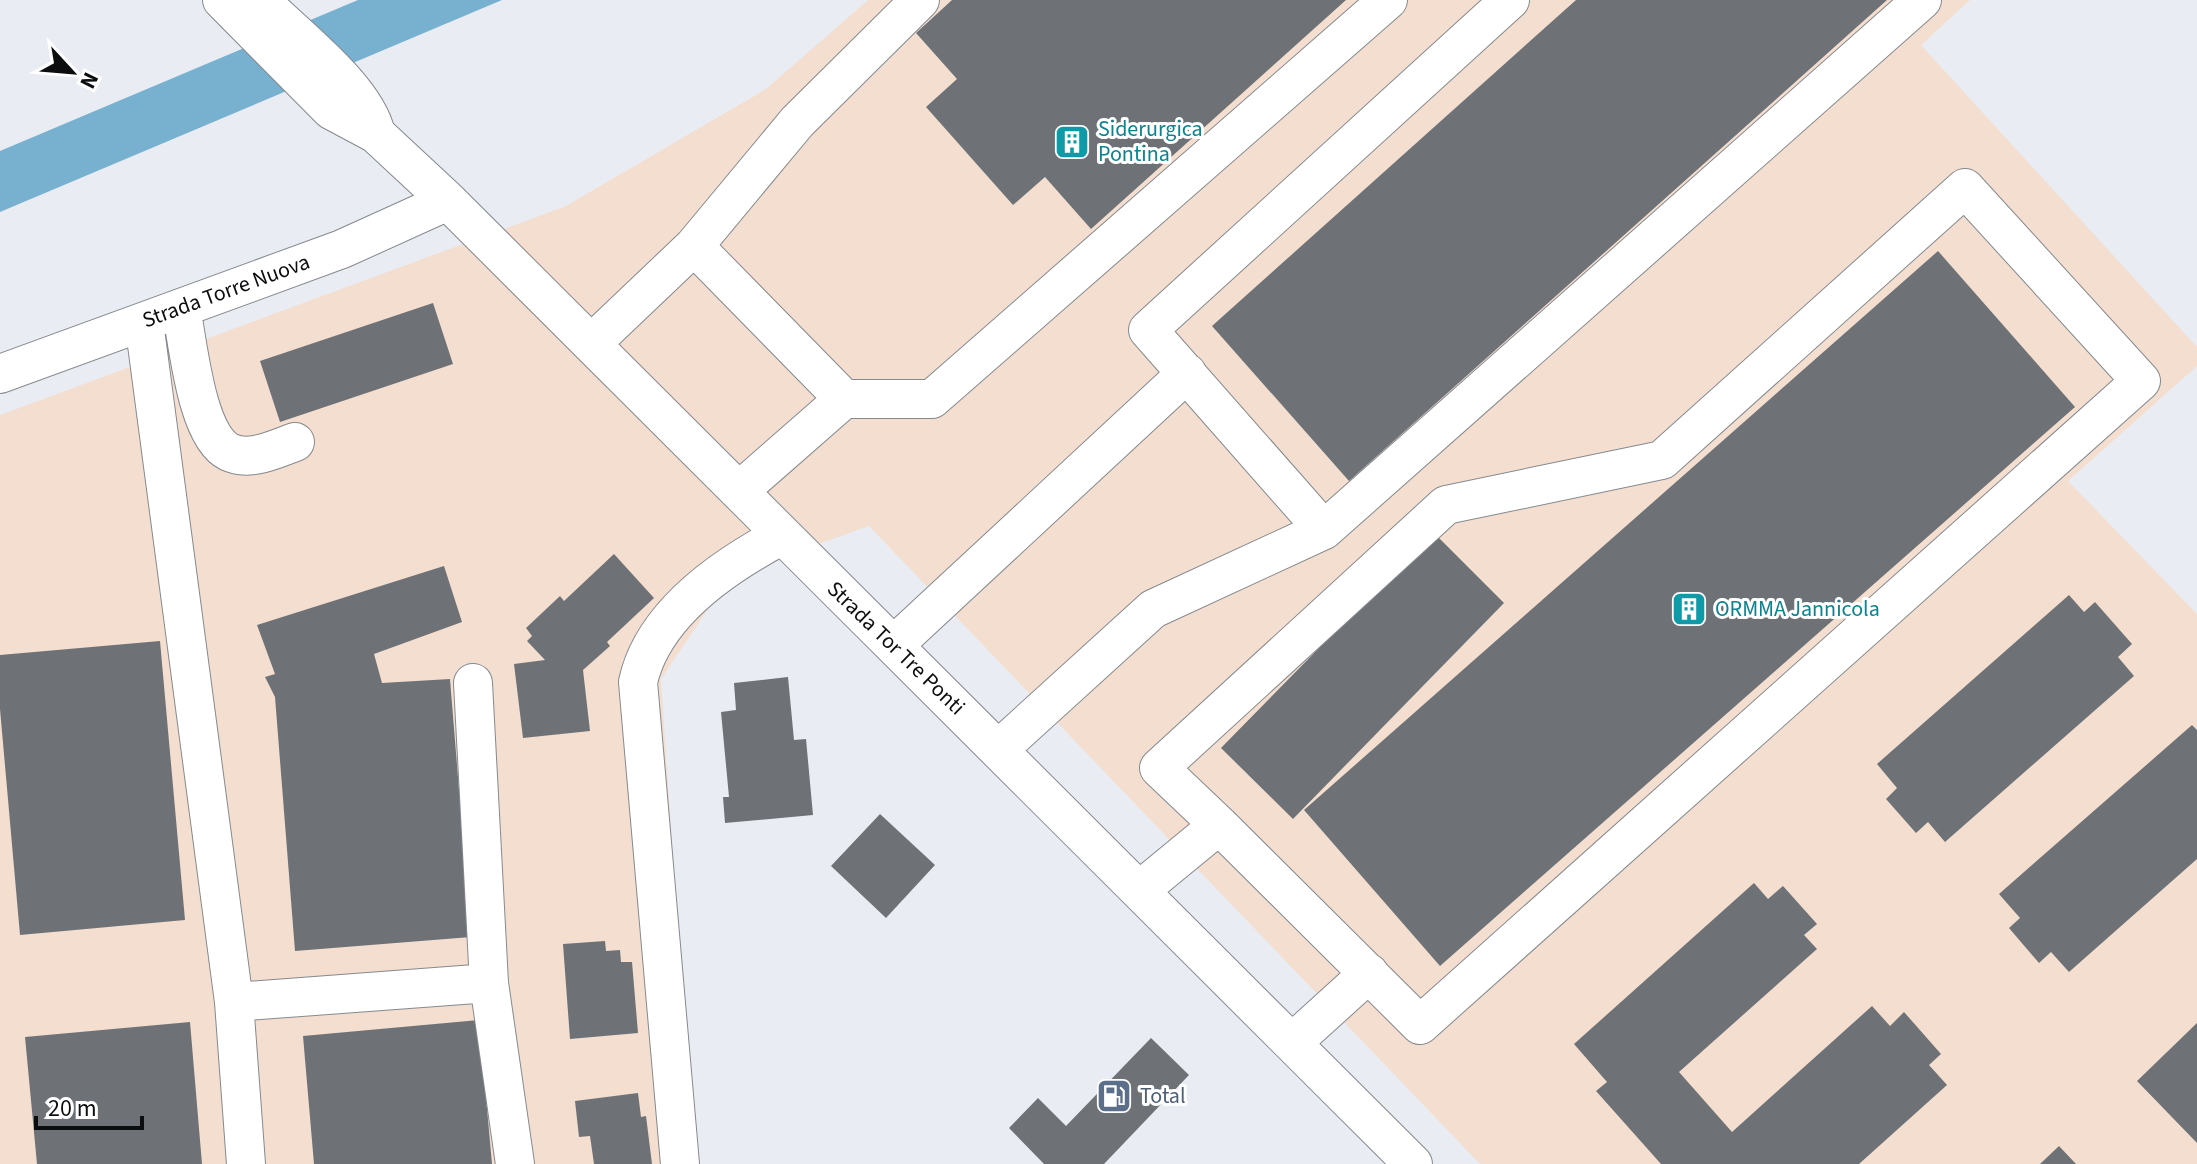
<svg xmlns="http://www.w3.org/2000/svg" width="2197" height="1164" font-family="'Source Sans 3',sans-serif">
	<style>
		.industrial { fill: #f3ded0 }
		.water { fill: #78b0d0 }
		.building { fill: #6e7277 }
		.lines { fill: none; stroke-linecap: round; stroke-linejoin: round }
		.minor-casing { stroke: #85898e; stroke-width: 40 }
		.minor { stroke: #fff; stroke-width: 38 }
		.labels { text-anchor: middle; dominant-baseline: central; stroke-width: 6; stroke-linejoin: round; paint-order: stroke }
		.culture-label { font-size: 22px; fill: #0d838f; stroke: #fff; text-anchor: start }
		.street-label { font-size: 22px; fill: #0c0d0f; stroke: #fff }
		.service-label { font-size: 22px; fill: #4e5e75; stroke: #fff; text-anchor: start }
	</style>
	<rect width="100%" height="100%" fill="#e9edf3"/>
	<path class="industrial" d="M868,0H1970L1921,45L2197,347V366L2068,481L2197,614V1164H1480L869,526L731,575L661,679L693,1164H0V415L566,206L766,89Z"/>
	<path class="water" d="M358,0H502L0,212V151Z"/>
	<path class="building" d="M952,0H1346L1091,229L1045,177L1013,205L926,107L957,79L916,33Z
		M1576,0H1887L1349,481L1212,326Z
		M1938,251L2075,407L1440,966L1304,810Z
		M433,303L453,364L280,422L260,361Z
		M1433,532L1504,603L1293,819L1221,748Z
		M614,554L654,598L607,642L610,646L583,670L590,731L523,738L514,664L545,660L527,641L532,636L526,628L560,596L564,601Z
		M444,566L462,622L374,654L382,683L450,679L471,937L295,951L275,697L265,677L275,674L257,625Z
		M2069,595L2084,612L2095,602L2132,644L2118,657L2134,676L1945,842L1928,822L1916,833L1886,799L1897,788L1877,764Z
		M160,641L185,920L20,935L0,709V655Z
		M788,677L794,740L806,739L813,815L725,823L723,797H729L721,712L736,710L734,683Z
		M2192,725L2197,730V859L2069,972L2051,952L2039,963L2009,928L2020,918L1999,894Z
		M880,814L935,865L886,918L831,866Z
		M1754,883L1768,899L1783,886L1817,924L1804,935L1817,949L1679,1072L1732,1132L1872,1006L1890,1026L1904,1012L1941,1054L1929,1065L1947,1085L1859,1164H1661L1596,1091L1607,1082L1574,1044Z
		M605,941L606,951L620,950L621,962H632L638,1033L570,1039L563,944Z
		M479,1020L492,1164H314L303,1036Z
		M190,1022L202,1164H37L25,1037Z
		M2197,1023V1143L2137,1081Z
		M1151,1038L1189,1075L1104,1164H1044L1009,1128L1038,1098L1066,1126Z
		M638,1093L641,1117L646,1116L652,1164H594L590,1136L579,1137L575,1101Z
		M2059,1146L2076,1164H2040Z"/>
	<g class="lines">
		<g class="minor-casing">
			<path id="minor" d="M222,0L331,110L376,134L448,201L1413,1164
				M260,0C294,34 366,88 376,134
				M694,246L844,399
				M181,308C188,342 196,436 229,452C250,462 275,449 295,442
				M144,322L234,1002L246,1164
				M591,344L694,246L797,122L920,0
				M0,374L342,249L448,201
				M739,491L844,399H932L1388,0
				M1324,530L1148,330L1510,0
				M894,645L1187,373
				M473,683L489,983L515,1164
				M999,749L1153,609L1324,530L1922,0
				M1140,890L1219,825L1159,768L1446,505L1662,460L1965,188L2141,381L1420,1025L1219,825
				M234,1002L489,983
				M1293,1042L1369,973
				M680,1164L638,682C653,614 724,566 781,536"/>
		</g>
		<use href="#minor" class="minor"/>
	</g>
	<defs>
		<g id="building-square" transform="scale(1.8)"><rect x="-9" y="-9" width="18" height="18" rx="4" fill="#0f9aa8" stroke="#fff"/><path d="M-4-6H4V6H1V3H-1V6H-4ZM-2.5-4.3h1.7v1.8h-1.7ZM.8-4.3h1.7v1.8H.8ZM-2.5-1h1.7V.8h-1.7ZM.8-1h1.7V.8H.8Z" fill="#fff"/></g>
		<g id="fuel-square" transform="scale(1.8)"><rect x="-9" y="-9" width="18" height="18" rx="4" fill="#5c6f8a" stroke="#fff"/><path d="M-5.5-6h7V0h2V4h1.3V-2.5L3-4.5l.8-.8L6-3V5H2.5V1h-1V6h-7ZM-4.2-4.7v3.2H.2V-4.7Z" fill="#fff"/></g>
	</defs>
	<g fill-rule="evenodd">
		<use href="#building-square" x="1072" y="142"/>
		<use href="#building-square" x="1689" y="609"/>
		<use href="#fuel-square" x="1114" y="1096"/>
	</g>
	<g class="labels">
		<g class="culture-label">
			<text x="1098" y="129">Siderurgica<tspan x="1098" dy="25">Pontina</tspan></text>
			<text x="1715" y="609">ORMMA Jannicola</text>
		</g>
		<g class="street-label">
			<text transform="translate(226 291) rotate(-20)">Strada Torre Nuova</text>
			<text transform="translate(896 648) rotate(44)">Strada Tor Tre Ponti</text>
		</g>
		<g class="service-label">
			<text x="1140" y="1096">Total</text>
		</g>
	</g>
	<g transform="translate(72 72) rotate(116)" stroke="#ffffff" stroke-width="6" paint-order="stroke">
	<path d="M0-6L14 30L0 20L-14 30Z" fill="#0c0d0f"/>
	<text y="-12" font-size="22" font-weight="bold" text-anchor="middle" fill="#0c0d0f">N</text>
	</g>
	<path d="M36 1116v12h106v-12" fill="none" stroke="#0c0d0f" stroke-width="4"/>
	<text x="48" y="1116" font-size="24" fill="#0c0d0f" stroke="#ffffff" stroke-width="6" paint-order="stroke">20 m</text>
</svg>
